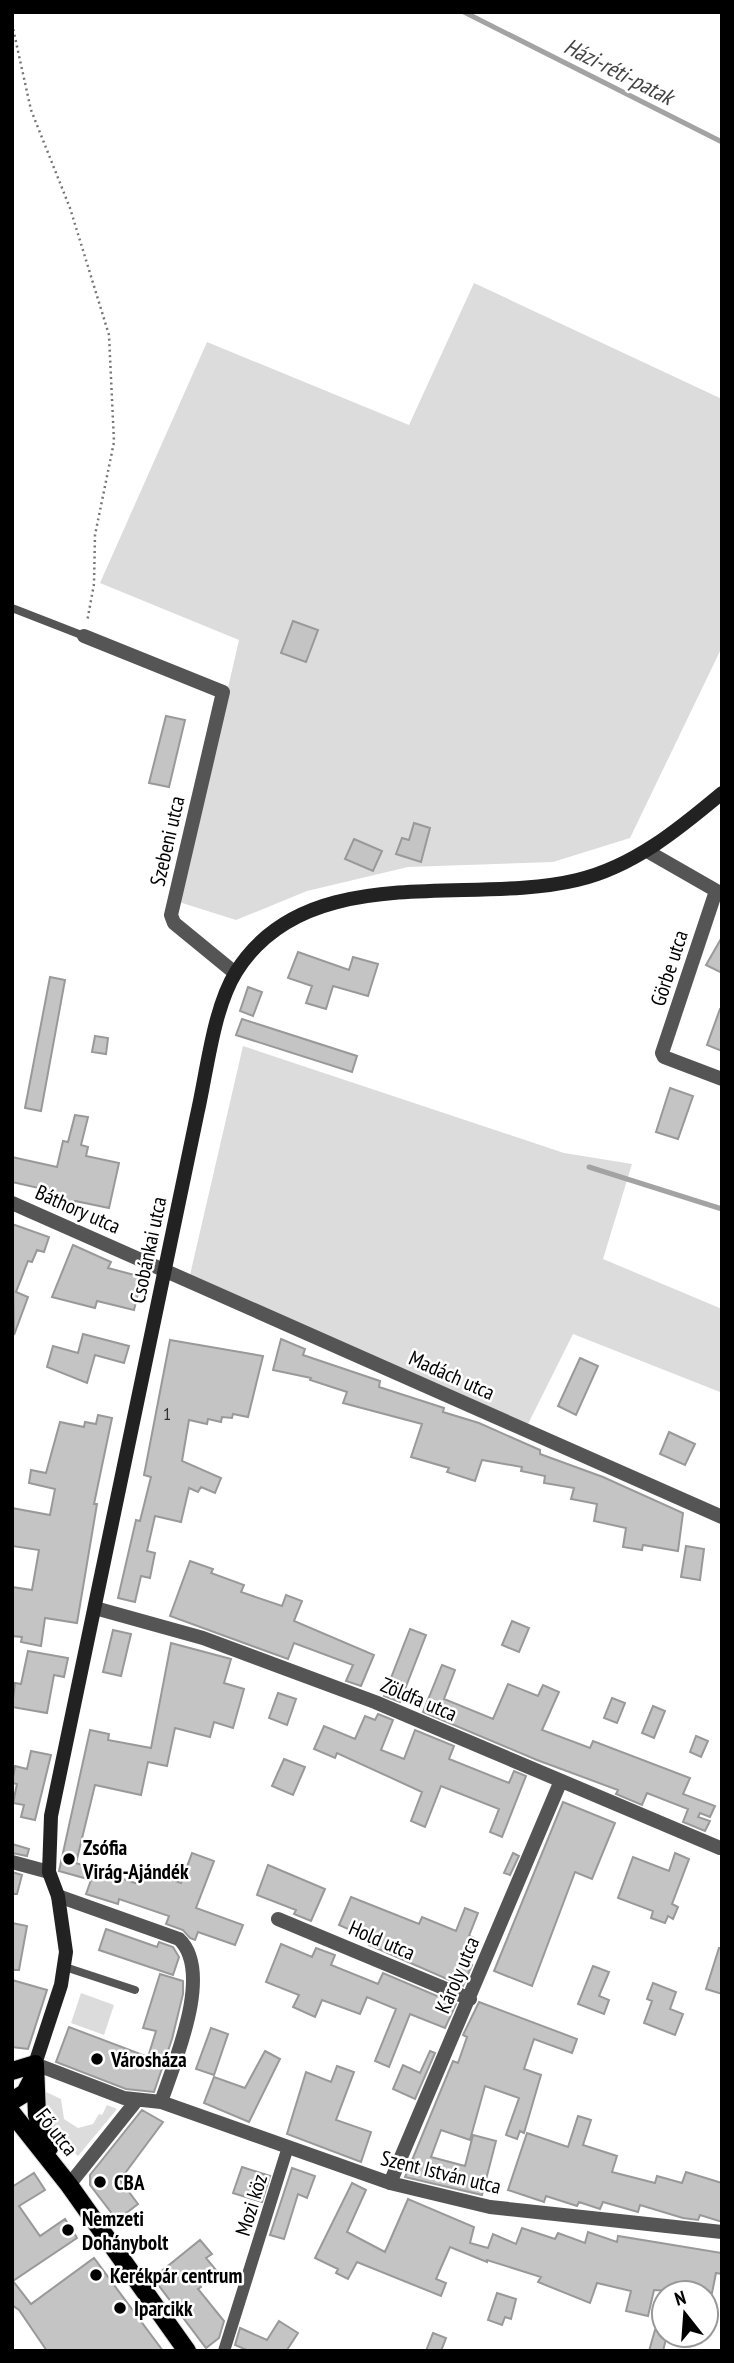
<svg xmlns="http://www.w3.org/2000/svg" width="734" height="2363" font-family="'PT Sans Narrow',sans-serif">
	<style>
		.green { fill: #dcdcdc }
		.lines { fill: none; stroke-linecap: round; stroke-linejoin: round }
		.stream { stroke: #a3a3a3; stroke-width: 5 }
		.building { fill: #c4c4c4; stroke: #999; stroke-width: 2 }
		.primary-casing { stroke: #dbdbdb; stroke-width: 20 }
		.path { stroke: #777; stroke-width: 2.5; stroke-dasharray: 2 3.5; stroke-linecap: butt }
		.service { stroke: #555; stroke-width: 8 }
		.pedestrian { stroke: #555; stroke-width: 12 }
		.minor { stroke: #555; stroke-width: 14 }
		.secondary { stroke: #222; stroke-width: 14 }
		.primary { stroke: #000; stroke-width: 18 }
		.poi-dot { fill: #000; stroke: #fff; stroke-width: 2.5 }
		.labels { text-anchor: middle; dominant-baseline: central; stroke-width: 5; stroke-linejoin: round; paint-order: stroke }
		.number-label { font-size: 18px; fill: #313131 }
		.street-label { font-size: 21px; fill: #000; stroke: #fff }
		.poi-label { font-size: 21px; font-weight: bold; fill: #000; stroke: #fff; text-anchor: start }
		.water-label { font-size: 23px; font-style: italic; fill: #444; stroke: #fff }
	</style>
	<rect width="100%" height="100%" fill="#fff"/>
	<path class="green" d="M474,283L722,399V647L630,838L553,862L408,867L307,891L236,920L179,902L239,640L100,583L207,342L409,425Z
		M243,1046L564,1153L632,1164L603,1259L722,1309L720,1392L573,1334L528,1424L190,1275Z
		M81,1993L114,2005L104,2035L71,2023Z
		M46,2092L61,2099L64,2119L78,2128L93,2124L99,2114L102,2115L107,2105L117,2109L78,2156C60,2137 41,2121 46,2092Z"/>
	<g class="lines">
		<path class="stream" d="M464,12L722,142
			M589,1167L722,1209"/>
	</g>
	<path class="building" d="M293,621L318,630L306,662L281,653Z
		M166,716L185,720L169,787L149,783Z
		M414,823L430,828L421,862L396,854L402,838L409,840Z
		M354,839L382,851L373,871L345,859Z
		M722,937V973L706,965Z
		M298,952L349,970L353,957L378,964L368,996L333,986L326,1009L306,1003L312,986L288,978Z
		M50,977L65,980L41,1111L25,1108Z
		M248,987L262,992L253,1016L240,1011Z
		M720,1009H722V1051L707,1045Z
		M242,1019L357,1056L352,1072L236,1035Z
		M95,1036L108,1038L106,1054L92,1052Z
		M670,1088L693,1096L678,1139L656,1132Z
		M75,1115L88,1117L81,1145L88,1147L86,1156L119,1163L109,1208L75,1201L74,1206L50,1200L52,1191L12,1182V1157L57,1167L63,1141L68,1142Z
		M12,1224L49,1237L44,1252L37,1250L32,1262L28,1261L16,1292L28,1297L14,1335Z
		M73,1245L111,1262L108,1268L142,1277L134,1310L97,1301L95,1308L52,1297Z
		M83,1334L129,1346L124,1363L95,1355L87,1383L47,1367L53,1346L78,1353Z
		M281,1339L305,1349L303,1355L380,1381L379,1387L444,1408L443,1412L479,1423L540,1450V1454L603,1477L683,1513L678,1551L643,1545L642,1550L623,1547L626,1528L594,1521L597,1504L571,1499L574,1488L544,1483L545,1476L521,1471L522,1467L482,1460L475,1481L447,1472L449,1468L411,1457L422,1424L343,1403L347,1392L310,1380L311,1378L273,1370Z
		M170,1340L263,1356L248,1417L233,1414L232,1418L222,1417L221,1422L208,1419L207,1424L189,1420L182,1461L221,1478L215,1493L201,1487L198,1492L189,1488L181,1522L155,1516L147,1551L155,1553L150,1578L141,1576L135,1602L118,1598L136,1520L140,1521L151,1477L144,1475Z
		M580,1358L598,1366L576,1415L558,1406Z
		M98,1415L112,1418L94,1504H97L77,1623L45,1618L41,1646L21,1642L22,1637L12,1636V1587L32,1590L39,1550L12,1546V1508L50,1515L55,1489L29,1483L31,1470L46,1473L60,1422L84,1427L85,1422L96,1424Z
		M669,1432L695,1444L685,1465L660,1454Z
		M686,1546L704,1549L700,1580L681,1577Z
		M190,1561L213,1569L211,1573L244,1585L241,1592L282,1606L286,1595L302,1601L294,1621L374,1655L361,1686L346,1681L353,1665L294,1643L288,1659L170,1616Z
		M512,1621L529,1628L519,1652L502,1645Z
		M410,1629L426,1635L400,1702L384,1696Z
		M113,1630L131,1634L121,1676L103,1672Z
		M171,1643L231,1659L224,1683L244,1689L233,1728L214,1722L210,1737L175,1728L167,1766L148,1762L141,1795L95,1785L76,1863L138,1884L143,1870L181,1883L192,1853L214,1861L196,1908L243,1925L235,1945L198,1932L195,1940L190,1938L183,1930L166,1924L169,1916L119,1899L118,1904L86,1894L91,1880L59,1871L90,1730L109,1734L108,1740L151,1748Z
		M28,1651L68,1658L64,1677L54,1675L47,1713L12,1707L15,1683L21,1684Z
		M442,1665L455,1670L444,1699L493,1719L508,1684L538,1696L543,1685L559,1692L542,1730L590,1748L593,1741L690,1778L683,1794L715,1806L710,1817L700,1813L698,1817L710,1821L705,1831L683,1822L688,1809L647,1793L642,1805L616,1794L618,1790L537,1760L423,1712Z
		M278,1693L296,1699L287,1725L269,1718Z
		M612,1698L625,1703L617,1723L604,1718Z
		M653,1706L665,1711L654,1738L642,1733Z
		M378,1714L393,1720L381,1750L404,1759L415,1730L454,1746L449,1759L509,1783L514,1771L526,1776L502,1837L490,1832L499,1809L441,1786L425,1827L411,1821L422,1792L337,1753L335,1758L314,1749L324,1726L355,1739L365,1716L375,1720Z
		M696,1736L708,1741L701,1757L690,1752Z
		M31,1751L51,1755L35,1820L21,1817L24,1805L13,1803L17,1784L12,1783L15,1766L27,1769Z
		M284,1759L305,1767L293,1795L272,1786Z
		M563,1802L615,1823L592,1879L575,1872L532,1986L494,1971Z
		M12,1844L29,1849L27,1856L12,1853Z
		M513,1853L519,1856L510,1875L504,1873Z
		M675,1853L689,1859L672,1904L678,1907L673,1919L668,1916L665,1923L651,1918L653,1911L618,1898L633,1857L669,1871Z
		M268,1865L325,1889L311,1921L294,1914L296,1910L257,1895Z
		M12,1872L22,1875L17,1894H12Z
		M351,1897L419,1924L422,1917L456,1931L465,1908L478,1913L469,1936L474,1938L464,1961L472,1965L463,1986L369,1945L371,1939L339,1925Z
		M12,1923L27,1926L19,1970H12Z
		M106,1929L157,1947L159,1942L173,1947L179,1957L173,1975L99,1950Z
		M281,1944L312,1957L316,1948L335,1955L331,1965L378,1984L383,1973L456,2004L445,2028L410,2014L389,2067L375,2061L396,2009L367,1997L360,2014L322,2000L315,2017L293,2007L299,1995L266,1982Z
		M719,1948H722V1994L706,1989Z
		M593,1966L609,1972L599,1996L609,2000L604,2014L578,2004Z
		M160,1974L183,1981V1994L172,2039L154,2092L126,2089L56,2062L69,2027L148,2057L156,2031L143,2028Z
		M12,1980L47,1990L28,2049L12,2047Z
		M653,1983L676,1992L670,2009L683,2014L675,2035L644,2023L652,2001L647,1999Z
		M479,2002L577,2039L572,2053L534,2039L524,2069L541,2075L524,2133L520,2131L517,2139L506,2135L519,2098L485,2086L470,2140L441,2130L431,2157L465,2166L473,2135L496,2141L482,2195L405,2177L453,2061L458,2063L467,2037L463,2035Z
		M211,2028L228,2034L214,2075L196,2069Z
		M265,2051L280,2059L249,2122L204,2103L214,2077L245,2088Z
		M430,2051L435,2053L415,2099L393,2089L403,2065L420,2073Z
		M337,2066L354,2072L336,2120L371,2132L361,2162L287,2134L306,2072L331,2082Z
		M142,2110L163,2122L120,2180L138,2204L117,2220L90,2185V2175Z
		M578,2116L591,2120L583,2145L617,2156L612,2172L655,2183L657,2176L682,2183L686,2172L722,2183V2222L700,2215L698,2220L683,2218L640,2205L638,2212L603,2202L600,2209L579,2202L577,2206L546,2196L544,2202L508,2190L527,2133L568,2147Z
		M242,2167L270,2176L262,2202L233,2193Z
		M292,2168L315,2176L307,2198L298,2194L284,2239L270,2235Z
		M34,2173L45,2190L19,2206L40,2236L65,2219L77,2238L13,2281L31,2304L94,2258L163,2351H47L19,2310L12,2305V2187Z
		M352,2183L366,2190L347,2232L385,2252L408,2199L474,2227L470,2243L488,2248L493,2234L516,2244L522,2228L555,2239L558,2233L585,2243L588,2232L617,2242L618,2236L722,2253V2274L716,2273L712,2293L654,2290L648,2316L626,2311L631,2291L597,2283L590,2303L538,2282L541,2277L487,2260V2262L450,2247L436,2279L446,2283L441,2296L357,2262L348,2279L336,2273L338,2269L315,2258Z
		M200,2240L212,2254L206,2258L216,2270L199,2283L201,2287L198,2289L224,2321L219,2338L206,2348L153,2278Z
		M497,2293L516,2299L511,2319L505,2317L502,2325L488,2320Z
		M279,2321L298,2333L287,2350L290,2351H249L235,2345L240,2328L267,2340Z
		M655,2330L667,2335L663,2351H649Z
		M433,2333L446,2338L441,2351H426Z"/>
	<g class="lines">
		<g class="primary-casing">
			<path id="primary" d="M12,2071L35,2064L37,2115L49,2148
				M12,2101L25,2093L35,2074
				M12,2113L69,2185L187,2351"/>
		</g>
		<path class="path" d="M12,24L31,110L70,208L109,335L114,442L95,535L94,584L87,622"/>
		<path class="service" d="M12,608L84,636
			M65,1967L135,1990"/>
		<path class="pedestrian" d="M224,2351L287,2150"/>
		<path class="minor" d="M84,636L223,692L171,915L174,923L235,973
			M647,851L722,894
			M716,891L662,1053L664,1057L722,1079
			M12,1203L722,1517
			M95,1608L203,1638L375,1702L720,1848
			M12,1862L49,1872
			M58,1896L179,1939C214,1972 174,2063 161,2102
			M278,1919L470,1999
			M35,2064L124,2098L161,2102L390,2183L490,2207L722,2232
			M390,2183L560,1783
			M69,2185L137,2100"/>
		<path class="secondary" d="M35,2064L61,1985L66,1952L58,1896L49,1872L51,1816L197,1115C207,1072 213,1009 236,972C307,858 470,906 577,880C633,867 679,829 722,793"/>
		<use href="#primary" class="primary"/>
	</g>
	<g class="poi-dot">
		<circle cx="69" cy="1859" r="7"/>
		<circle cx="97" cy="2059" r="7"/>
		<circle cx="100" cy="2182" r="7"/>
		<circle cx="68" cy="2230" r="7"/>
		<circle cx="96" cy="2275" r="7"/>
		<circle cx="120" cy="2308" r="7"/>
	</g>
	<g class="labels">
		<g class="number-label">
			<text x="167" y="1413">1</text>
		</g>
		<g class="street-label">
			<text transform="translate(167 841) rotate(-77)">Szebeni utca</text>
			<text transform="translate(669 968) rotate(-72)">Görbe utca</text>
			<text transform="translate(78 1209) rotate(24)">Báthory utca</text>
			<text transform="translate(148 1250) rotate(-78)">Csobánkai utca</text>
			<text transform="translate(452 1375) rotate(24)">Madách utca</text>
			<text transform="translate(419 1699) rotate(23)">Zöldfa utca</text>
			<text transform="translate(382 1940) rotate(23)">Hold utca</text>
			<text transform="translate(457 1975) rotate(-67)">Károly utca</text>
			<text transform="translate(57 2132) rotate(52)">Fő utca</text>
			<text transform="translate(441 2172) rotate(14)">Szent István utca</text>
			<text transform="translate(251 2205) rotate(-73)">Mozi köz</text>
		</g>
		<g class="poi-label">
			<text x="83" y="1847">Zsófia<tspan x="83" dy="24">Virág-Ajándék</tspan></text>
			<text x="111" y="2059">Városháza</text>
			<text x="114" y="2182">CBA</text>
			<text x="82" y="2218">Nemzeti<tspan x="82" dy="24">Dohánybolt</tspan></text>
			<text x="110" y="2275">Kerékpár centrum</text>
			<text x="134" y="2308">Iparcikk</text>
		</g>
		<g class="water-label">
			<text transform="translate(619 71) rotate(27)">Házi-réti-patak</text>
		</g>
	</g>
	<rect width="734" height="2363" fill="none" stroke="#000000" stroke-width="28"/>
	<g transform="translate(685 2314) rotate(343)"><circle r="33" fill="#ffffff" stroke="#999999" stroke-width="2"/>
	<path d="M0-5L12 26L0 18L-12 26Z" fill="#000000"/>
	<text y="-10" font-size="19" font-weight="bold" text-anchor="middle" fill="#000000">N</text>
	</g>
</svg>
